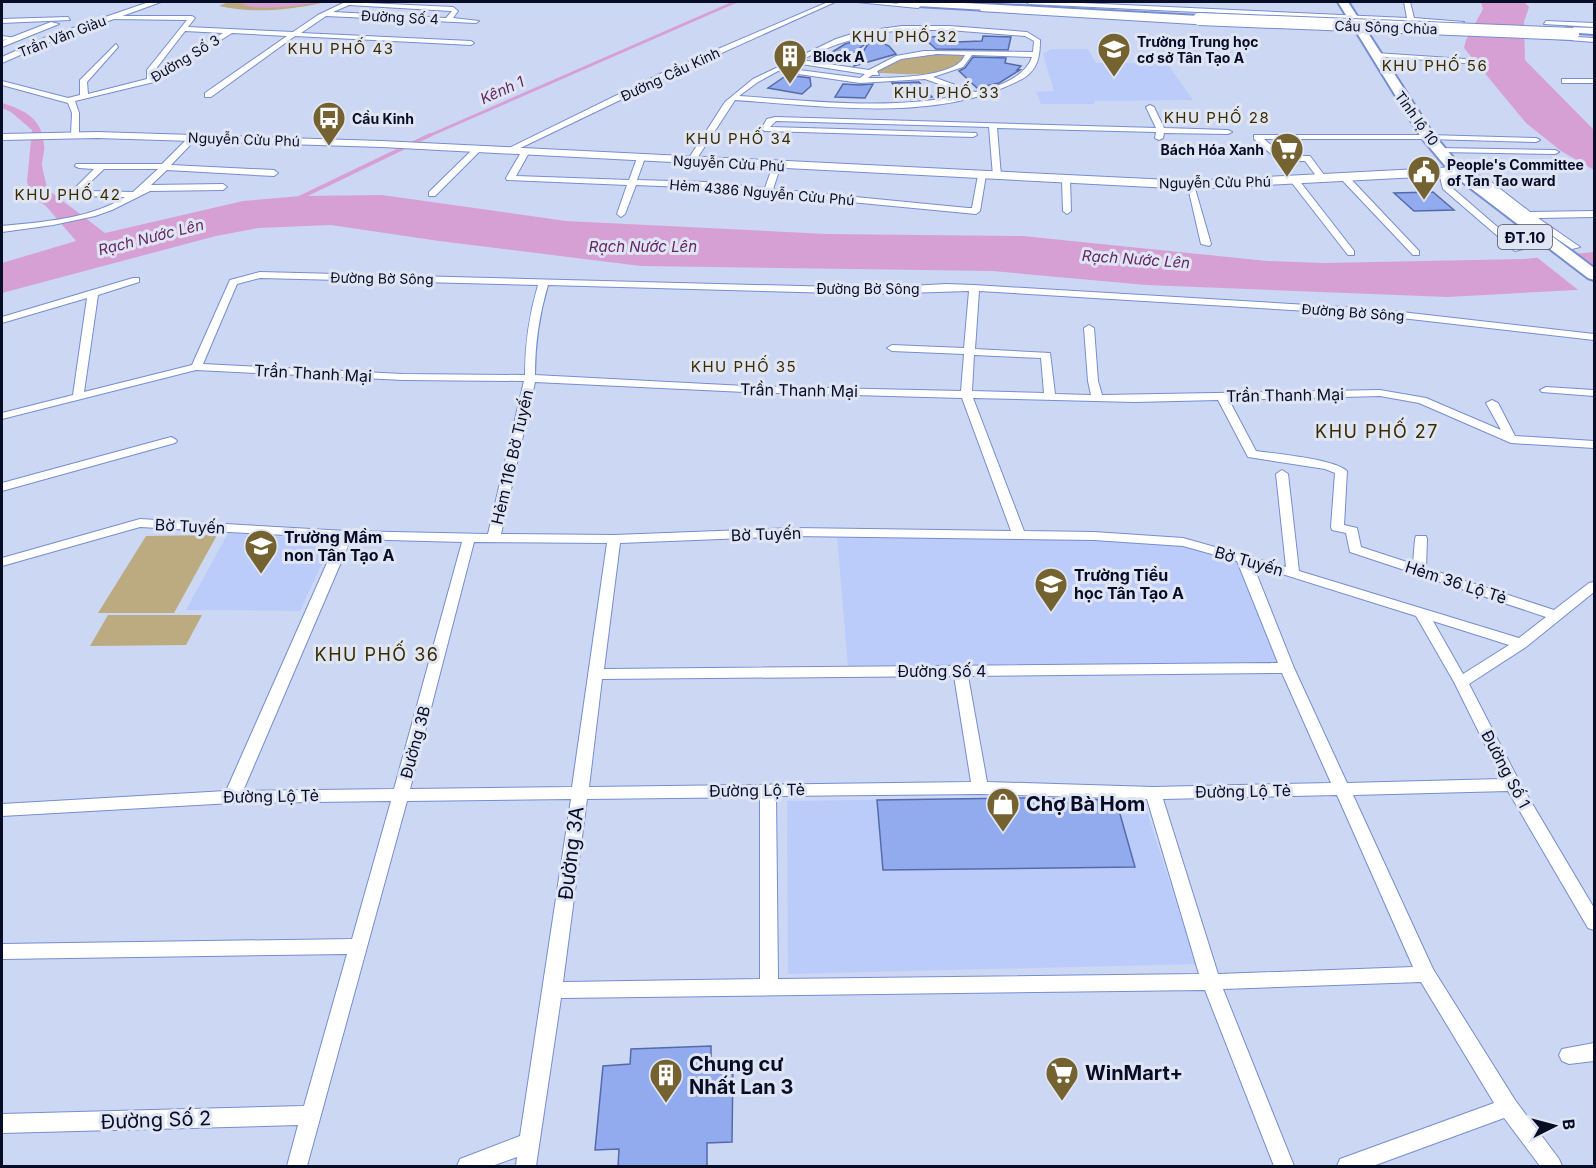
<svg xmlns="http://www.w3.org/2000/svg" width="1596" height="1168" font-family="Inter,sans-serif">
	<style>
		.built { fill: #bbccfa }
		.green { fill: #bcab80 }
		.water { fill: #d7a0d4 }
		.pier { fill: #ccd7f4 }
		.lines { fill: none; stroke-linecap: round; stroke-linejoin: round }
		.stream-far1 { stroke: #d7a0d4; stroke-width: 3 }
		.stream { stroke: #d7a0d4; stroke-width: 4 }
		.building { fill: #92abee; stroke: #556ba9; stroke-width: 1.5 }
		.minor-casing { stroke: #768ecf; stroke-width: 2 }
		.secondary-casing { stroke: #768ecf; stroke-width: 2 }
		.primary-casing { stroke: #768ecf; stroke-width: 4 }
		.trunk-casing { stroke: #768ecf; stroke-width: 4 }
		.minor { fill: #fff; fill-rule: evenodd }
		.secondary { fill: #fff; fill-rule: evenodd }
		.primary { fill: #fff; fill-rule: evenodd }
		.trunk { fill: #fff; fill-rule: evenodd }
		.trunk-bridge-casing { stroke: #768ecf; stroke-width: 14; stroke-linecap: butt }
		.trunk-bridge { stroke: #fff; stroke-width: 12 }
		.labels { text-anchor: middle; dominant-baseline: central; stroke-width: 6; stroke-linejoin: round; paint-order: stroke }
		.far-street-label { font-size: 14px; fill: #070d26; stroke: #dfe5f3 }
		.far-poi-label { font-size: 14px; font-weight: bold; fill: #070d26; stroke: #dfe5f3; text-anchor: start }
		.far-neighbourhood-label { font-size: 15px; letter-spacing: 1.5px; fill: #3a2b01; stroke: #dfe5f3 }
		.far-water-label { font-size: 15px; font-style: italic; fill: #652463; stroke: #dfe5f3 }
		.shield { fill: #dfe5f3; stroke: #484e64; stroke-width: 1.5 }
		.shield-label { font-size: 15px; font-weight: bold; fill: #070d26 }
		.street-label { font-size: 16px; fill: #070d26; stroke: #dfe5f3 }
		.poi-label { font-size: 16px; font-weight: bold; fill: #070d26; stroke: #dfe5f3; text-anchor: start }
		.neighbourhood-label { font-size: 18px; letter-spacing: 1.5px; fill: #3a2b01; stroke: #dfe5f3 }
		.near-poi-label { font-size: 20px; font-weight: bold; fill: #070d26; stroke: #dfe5f3; text-anchor: start }
		.near-street-label { font-size: 20px; fill: #070d26; stroke: #dfe5f3 }
	</style>
	<rect width="100%" height="100%" fill="#ccd7f4"/>
	<path class="built" d="M1051,49H1088L1096,63H1167L1193,100L1094,101L1095,104H1041L1036,92L1054,91L1043,54Z
		M228,533L333,540L300,611L186,610Z
		M837,536L1089,539L1178,545L1237,561L1278,664L848,666Z
		M1142,796L1196,964L788,974L787,801Z"/>
	<path class="green" d="M228,2H326C291,10 254,14 219,6Z
		M945,54L963,55V60C943,80 901,73 875,73C897,57 919,54 945,54Z
		M217,535L174,613H98L146,536Z
		M108,615H202L186,645L90,646Z"/>
	<path class="water" d="M240,2H321C306,5 248,13 240,2Z
		M1481,2H1524L1529,7L1524,22L1525,60L1594,130V170L1561,151L1526,123L1464,48L1466,40L1483,9Z
		M2,103C25,110 43,119 44,146C45,152 42,159 42,165C43,173 46,181 47,189L105,233L243,201L301,196L382,195L566,221L827,234L1023,236L1267,261L1324,263L1523,259L1594,252V289L1447,297L1146,285L992,271L641,266L439,241L331,225L258,228L216,236L2,293V263L76,241L46,206L32,197L27,182L32,130L11,112L2,108Z"/>
	<path class="pier" d="M1574,251L1594,266V292L1582,293L1534,255Z"/>
	<g class="lines">
		<path class="stream-far1" d="M426,137L735,2"/>
		<path class="stream" d="M297,199L430,135"/>
	</g>
	<path class="building" d="M948,35L955,42L982,41L983,36L1011,37L1008,50L936,49L924,38Z
		M867,38L869,41L840,63L819,60L845,44Z
		M878,41L889,46L896,54L854,66L868,44Z
		M973,57L1006,58L1005,63L1021,66L1017,70H1020L999,83L977,88L959,71L965,68Z
		M787,75L810,78L811,86L802,94L768,88Z
		M919,82L932,97L905,100L892,83Z
		M843,84L860,85L873,84L865,98L835,97Z
		M1433,192L1454,210L1414,211L1394,193Z
		M1024,798L1116,800L1135,867L883,870L877,800Z
		M711,1046V1066L733,1065L732,1142L707,1143V1167H618L619,1149L595,1150L603,1066L630,1064L631,1049Z"/>
	<g class="lines">
		<g class="minor-casing">
			<path id="minor" d="M345,2L453,7L458,11L453,18L479,21L476,23L326,16L301,33L471,41L474,43L471,45L295,36L211,97H205V93L287,36L232,33L154,82L75,101L79,113V135L75,137L71,135L72,113L68,103L2,85V81L68,98L80,95V80L116,44L118,47L87,82L88,94L147,79V70L187,20L107,19L109,16H192L195,18L188,27L293,32L318,15ZM349,5L451,11H452L446,18L333,12ZM185,31L223,33L155,75V70Z
				M828,2H835L668,77L512,152L505,150L662,73Z
				M857,2H880L921,6L918,8Z
				M1026,2H1059L1407,18L1404,2H1410L1414,18L1464,22L1461,24L1411,22L1029,4Z
				M982,8L1211,21L1214,23L1211,25L980,11Z
				M68,17L70,20L2,23V19Z
				M1546,21L1594,23V27L1544,24Z
				M902,26H949L1027,32L1040,40C1040,52 1039,65 1029,74C1023,80 1013,83 1005,87C925,121 820,106 735,100L694,163L687,161L725,102L753,79L836,39L858,32ZM902,30H949L1025,36L1034,41L1033,52L924,51L896,56L869,70L801,60C835,43 865,34 902,30ZM937,54L965,55C957,78 889,78 868,78L872,75H879L877,71L901,59ZM972,55L1032,57C1025,78 995,88 975,92L933,77L963,67ZM795,63L865,74L860,78L784,68ZM778,71L860,83L925,79L967,94C893,111 814,101 739,96L758,82Z
				M2,36L16,38L2,40Z
				M1558,36L1594,38V42L1556,39Z
				M1376,53L1465,59L1468,61L1465,63L1374,56Z
				M1565,79H1594V83H1562V79Z
				M1150,105L1154,107L1164,128L1228,130L1232,132L1228,134L1164,133L1163,138L1159,140L1155,138L1156,132L997,128L1001,176L997,179L993,176L989,127L776,121L770,127L976,133L977,135L973,137L765,131L761,129L767,119L775,117L1156,128L1146,107Z
				M191,135L198,137L171,165L274,170L278,173L274,176L167,170L151,185L223,184L227,187L223,190L150,191L112,210L95,216L53,225L2,232V226C42,222 90,219 125,197L79,196L74,189L94,169L79,168L75,166L76,164H162ZM104,169H158L133,192L84,191L83,189Z
				M1254,135H1428L1536,138L1540,140L1536,142L1428,139H1264L1284,156H1310L1327,179L1323,182L1320,181L1305,161H1279L1254,139Z
				M475,147L482,149L435,196H429V192Z
				M1437,148L1555,150L1559,152L1555,154L1440,152L1436,150Z
				M523,149L530,151L516,176L629,180L637,158L641,156L645,158L637,180L706,182L765,188L773,165L777,163L781,165L773,189L968,208H972L978,175L982,172L986,175L980,211L976,214L706,188L636,185L625,214L621,217L617,214L627,185L507,180L506,178Z
				M1457,168L1486,178L1530,212L1594,211V217L1538,218L1580,247L1572,249L1525,217L1480,182L1457,174L1448,178L1450,186L1523,249L1515,251L1443,189L1440,177Z
				M1066,176L1070,179L1071,211L1067,214L1063,211L1062,179Z
				M1342,176H1348L1419,251V255H1413L1342,180Z
				M1292,179H1298L1354,251V255H1348L1292,183Z
				M1187,183L1194,185L1211,244L1209,246L1201,244Z
				M260,272L874,288L946,284L974,285L1375,309L1594,334V340L1375,315L979,291L975,349L1050,353L1055,394L1091,395L1088,381L1084,328L1089,325L1094,328L1098,381L1102,395L1380,390L1426,398L1501,430L1486,403L1492,400L1498,403L1515,436L1594,441V448L1511,443L1419,403L1380,396L1229,400L1256,451C1277,454 1334,459 1347,471L1344,525L1357,528L1361,547L1413,564L1415,539L1416,536H1426L1427,539L1426,568L1554,610L1589,583L1594,582V592L1526,647L1469,684L1520,783L1594,908V930L1588,928L1508,791L1353,795L1433,969L1515,1100L1559,1159L1562,1166H1540L1504,1118L1373,1166H1337L1340,1159L1494,1103L1421,982L1223,989L1294,1166H1274L1205,990L561,998L536,1166H516L517,1157L492,1166H457L460,1159L520,1136L571,799L407,801L307,1166H287L298,1125L2,1133V1114L304,1106L347,954L2,959V944L352,939L391,801L232,803L2,816V804L226,791L338,538L140,527L2,566V558L140,519L346,531L488,534L524,381L403,380L196,370L2,419V413L73,395L87,298L2,323V317L133,278H139V282L98,295L84,392L192,365L230,280ZM260,278L538,285C529,316 525,343 525,375L403,374L203,364L237,284ZM548,285L874,294L969,291L964,348L892,345L887,348L892,351L964,354L961,391L745,386L535,375C535,343 539,316 548,285ZM974,355L1041,358L1044,393L972,391ZM535,382L745,392L962,398L1011,531L794,528L614,535L501,534ZM973,398L1134,402L1218,400L1248,457L1325,469L1335,473L1331,527L1332,530L1346,533L1350,552L1546,617L1519,638L1299,571L1288,474L1282,470L1276,474L1286,567L1183,538L1094,532L1024,531ZM794,536L1094,540L1183,546L1237,561L1278,663L604,669L620,543ZM351,539L462,542L394,789L243,791ZM474,542L607,543L572,787L410,789ZM1253,565L1416,616L1454,682L1502,779L1347,783L1294,668ZM1433,621L1509,645L1463,674ZM1282,673L1331,783L1153,787L987,782L968,676ZM954,676L971,782L589,787L602,679ZM980,794L1147,799L1199,974L778,979L776,796ZM1337,795L1413,967L1218,974L1163,799ZM760,797V979L563,982L587,799Z
				M1546,387L1594,390V396L1542,392L1540,390Z
				M171,437L175,439L177,441L175,443L2,491V483Z
				M1594,1043V1061L1569,1064L1562,1061L1559,1055L1562,1049Z"/>
		</g>
		<g class="secondary-casing">
			<path id="secondary" d="M149,2H161L50,42L2,63V57L44,38Z
				M51,22L59,24L2,47V41Z
				M97,132L382,141L1190,181L1457,167L1463,171L1457,175L1190,189L382,147L97,138L2,140V134Z"/>
		</g>
		<g class="primary-casing">
			<path id="primary" d="M1338,2H1348L1433,134L1462,168L1594,268V280L1588,278L1452,174L1421,137Z"/>
		</g>
		<g class="trunk-casing">
			<path id="trunk" d="M895,2H946L1199,16L1204,19L1199,22L900,5Z
				M1568,27L1594,28V34L1564,32L1563,30Z"/>
		</g>
		<use href="#minor" class="minor"/>
		<use href="#secondary" class="secondary"/>
		<use href="#primary" class="primary"/>
		<use href="#trunk" class="trunk"/>
		<g class="trunk-bridge-casing">
			<path id="trunk-bridge" d="M1199,19L1573,34"/>
		</g>
		<use href="#trunk-bridge" class="trunk-bridge"/>
	</g>
	<defs>
		<g id="school-pin" transform="scale(1.725)"><path d="M0 17L-7.5 6A9.5 9.5 0 1 1 7.5 6Z" fill="#756231" stroke="#dfe5f3"/><path d="M0-5L7-2L0 1L-7-2ZM-4 1L0 2.5L4 1V4Q0 6-4 4Z" fill="#fff"/></g>
		<g id="building-pin" transform="scale(1.725)"><path d="M0 17L-7.5 6A9.5 9.5 0 1 1 7.5 6Z" fill="#756231" stroke="#dfe5f3"/><path d="M-4-6H4V6H1V3H-1V6H-4ZM-2.5-4.3h1.7v1.8h-1.7ZM.8-4.3h1.7v1.8H.8ZM-2.5-1h1.7V.8h-1.7ZM.8-1h1.7V.8H.8Z" fill="#fff"/></g>
		<g id="bus-pin" transform="scale(1.725)"><path d="M0 17L-7.5 6A9.5 9.5 0 1 1 7.5 6Z" fill="#756231" stroke="#dfe5f3"/><path d="M-5-6H5V4H4V6H2V4H-2V6H-4V4H-5ZM-3.5-4V0h7V-4ZM-3.5 1.2v1.5H-2V1.2ZM2 1.2v1.5H3.5V1.2Z" fill="#fff"/></g>
		<g id="supermarket-pin" transform="scale(1.725)"><path d="M0 17L-7.5 6A9.5 9.5 0 1 1 7.5 6Z" fill="#756231" stroke="#dfe5f3"/><path d="M-6-5.5h2.5l.6 2H6L4.5 2H-2.5L-4.4-4H-6ZM-1.5 3.2a1.3 1.3 0 1 0 .1 0ZM3 3.2a1.3 1.3 0 1 0 .1 0Z" fill="#fff"/></g>
		<g id="civic-pin" transform="scale(1.725)"><path d="M0 17L-7.5 6A9.5 9.5 0 1 1 7.5 6Z" fill="#756231" stroke="#dfe5f3"/><path d="M-.6-6.5H3V-4.5H.6V-3L4-1V1h2V6H-6V1h2V-1L-.6-3ZM-1.2 2.5V6h2.4V2.5Z" fill="#fff"/></g>
		<g id="shop-pin" transform="scale(1.725)"><path d="M0 17L-7.5 6A9.5 9.5 0 1 1 7.5 6Z" fill="#756231" stroke="#dfe5f3"/><path d="M-5-2.5h2.3a2.7 3.5 0 0 1 5.4 0H5L5.5 6h-11ZM-1.5-2.5h3a1.5 2.3 0 0 0-3 0Z" fill="#fff"/></g>
	</defs>
	<g fill-rule="evenodd">
		<use href="#school-pin" x="1114" y="49"/>
		<use href="#building-pin" x="790" y="56"/>
		<use href="#bus-pin" x="329" y="118"/>
		<use href="#supermarket-pin" x="1287" y="149"/>
		<use href="#civic-pin" x="1424" y="172"/>
		<use href="#school-pin" x="261" y="546"/>
		<use href="#school-pin" x="1051" y="584"/>
		<use href="#shop-pin" x="1003" y="804"/>
		<use href="#supermarket-pin" x="1062" y="1073"/>
		<use href="#building-pin" x="666" y="1075"/>
	</g>
	<g class="labels">
		<g class="far-street-label">
			<text transform="translate(400 17) rotate(3)">Đường Số 4</text>
			<text transform="translate(1386 27) rotate(2)">Cầu Sông Chùa</text>
			<text transform="translate(62 36) rotate(-21)">Trần Văn Giàu</text>
			<text transform="translate(185 58) rotate(-31)">Đường Số 3</text>
			<text transform="translate(670 74) rotate(-25)">Đường Cầu Kinh</text>
			<text transform="translate(1417 118) rotate(54)">Tỉnh lộ 10</text>
			<text transform="translate(244 139) rotate(2)">Nguyễn Cửu Phú</text>
			<text transform="translate(729 163) rotate(3)">Nguyễn Cửu Phú</text>
			<text transform="translate(1215 182) rotate(-1)">Nguyễn Cửu Phú</text>
			<text transform="translate(762 192) rotate(5)">Hẻm 4386 Nguyễn Cửu Phú</text>
			<text transform="translate(382 278) rotate(1)">Đường Bờ Sông</text>
			<text x="868" y="288">Đường Bờ Sông</text>
			<text transform="translate(1353 312) rotate(4)">Đường Bờ Sông</text>
		</g>
		<g class="far-poi-label">
			<text x="1137" y="41">Trường Trung học<tspan x="1137" dy="16">cơ sở Tân Tạo A</tspan></text>
			<text x="813" y="56">Block A</text>
			<text x="352" y="118">Cầu Kinh</text>
			<text x="1264" y="149" text-anchor="end">Bách Hóa Xanh</text>
			<text x="1447" y="164">People's Committee<tspan x="1447" dy="16">of Tan Tao ward</tspan></text>
		</g>
		<g class="far-neighbourhood-label">
			<text x="905" y="36">KHU PHỐ 32</text>
			<text x="341" y="48">KHU PHỐ 43</text>
			<text x="1435" y="65">KHU PHỐ 56</text>
			<text x="947" y="92">KHU PHỐ 33</text>
			<text x="1217" y="117">KHU PHỐ 28</text>
			<text x="739" y="138">KHU PHỐ 34</text>
			<text x="68" y="194">KHU PHỐ 42</text>
			<text x="744" y="366">KHU PHỐ 35</text>
		</g>
		<g class="far-water-label">
			<text transform="translate(502 90) rotate(-24)">Kênh 1</text>
			<text transform="translate(151 237) rotate(-14)">Rạch Nước Lên</text>
			<text x="643" y="246">Rạch Nước Lên</text>
			<text transform="translate(1136 259) rotate(4)">Rạch Nước Lên</text>
		</g>
		<rect class="shield" x="1498" y="225" width="54" height="24" rx="4.5"/>
		<g class="shield-label">
			<text x="1525" y="237">ĐT.10</text>
		</g>
		<g class="street-label">
			<text transform="translate(313 373) rotate(3)">Trần Thanh Mại</text>
			<text transform="translate(799 390) rotate(1)">Trần Thanh Mại</text>
			<text transform="translate(1285 395) rotate(-1)">Trần Thanh Mại</text>
			<text transform="translate(512 457) rotate(-77)">Hẻm 116 Bờ Tuyến</text>
			<text transform="translate(190 526) rotate(3)">Bờ Tuyến</text>
			<text transform="translate(766 534) rotate(-2)">Bờ Tuyến</text>
			<text transform="translate(1249 561) rotate(16)">Bờ Tuyến</text>
			<text transform="translate(1456 582) rotate(18)">Hẻm 36 Lộ Tẻ</text>
			<text x="942" y="671">Đường Số 4</text>
			<text transform="translate(415 742) rotate(-75)">Đường 3B</text>
			<text transform="translate(1506 769) rotate(62)">Đường Số 1</text>
			<text transform="translate(757 790) rotate(-1)">Đường Lộ Tẻ</text>
			<text transform="translate(1243 791) rotate(-1)">Đường Lộ Tẻ</text>
			<text transform="translate(271 796) rotate(-1)">Đường Lộ Tẻ</text>
		</g>
		<g class="poi-label">
			<text x="284" y="537">Trường Mầm<tspan x="284" dy="18">non Tân Tạo A</tspan></text>
			<text x="1074" y="575">Trường Tiểu<tspan x="1074" dy="18">học Tân Tạo A</tspan></text>
		</g>
		<g class="neighbourhood-label">
			<text x="1377" y="431">KHU PHỐ 27</text>
			<text x="377" y="654">KHU PHỐ 36</text>
		</g>
		<g class="near-poi-label">
			<text x="1026" y="804">Chợ Bà Hom</text>
			<text x="689" y="1064">Chung cư<tspan x="689" dy="23">Nhất Lan 3</tspan></text>
			<text x="1085" y="1073">WinMart+</text>
		</g>
		<g class="near-street-label">
			<text transform="translate(571 853) rotate(-83)">Đường 3A</text>
			<text transform="translate(156 1120) rotate(-2)">Đường Số 2</text>
		</g>
	</g>
	<rect width="1596" height="1168" fill="none" stroke="#070d26" stroke-width="6"/>
	<g transform="translate(1554 1126) rotate(84)" stroke="#dfe5f3" stroke-width="4.5" paint-order="stroke">
	<path d="M0-4.5L10 22L0 15L-10 22Z" fill="#070d26"/>
	<text y="-9" font-size="16" font-weight="bold" text-anchor="middle" fill="#070d26">B</text>
	</g>
</svg>
